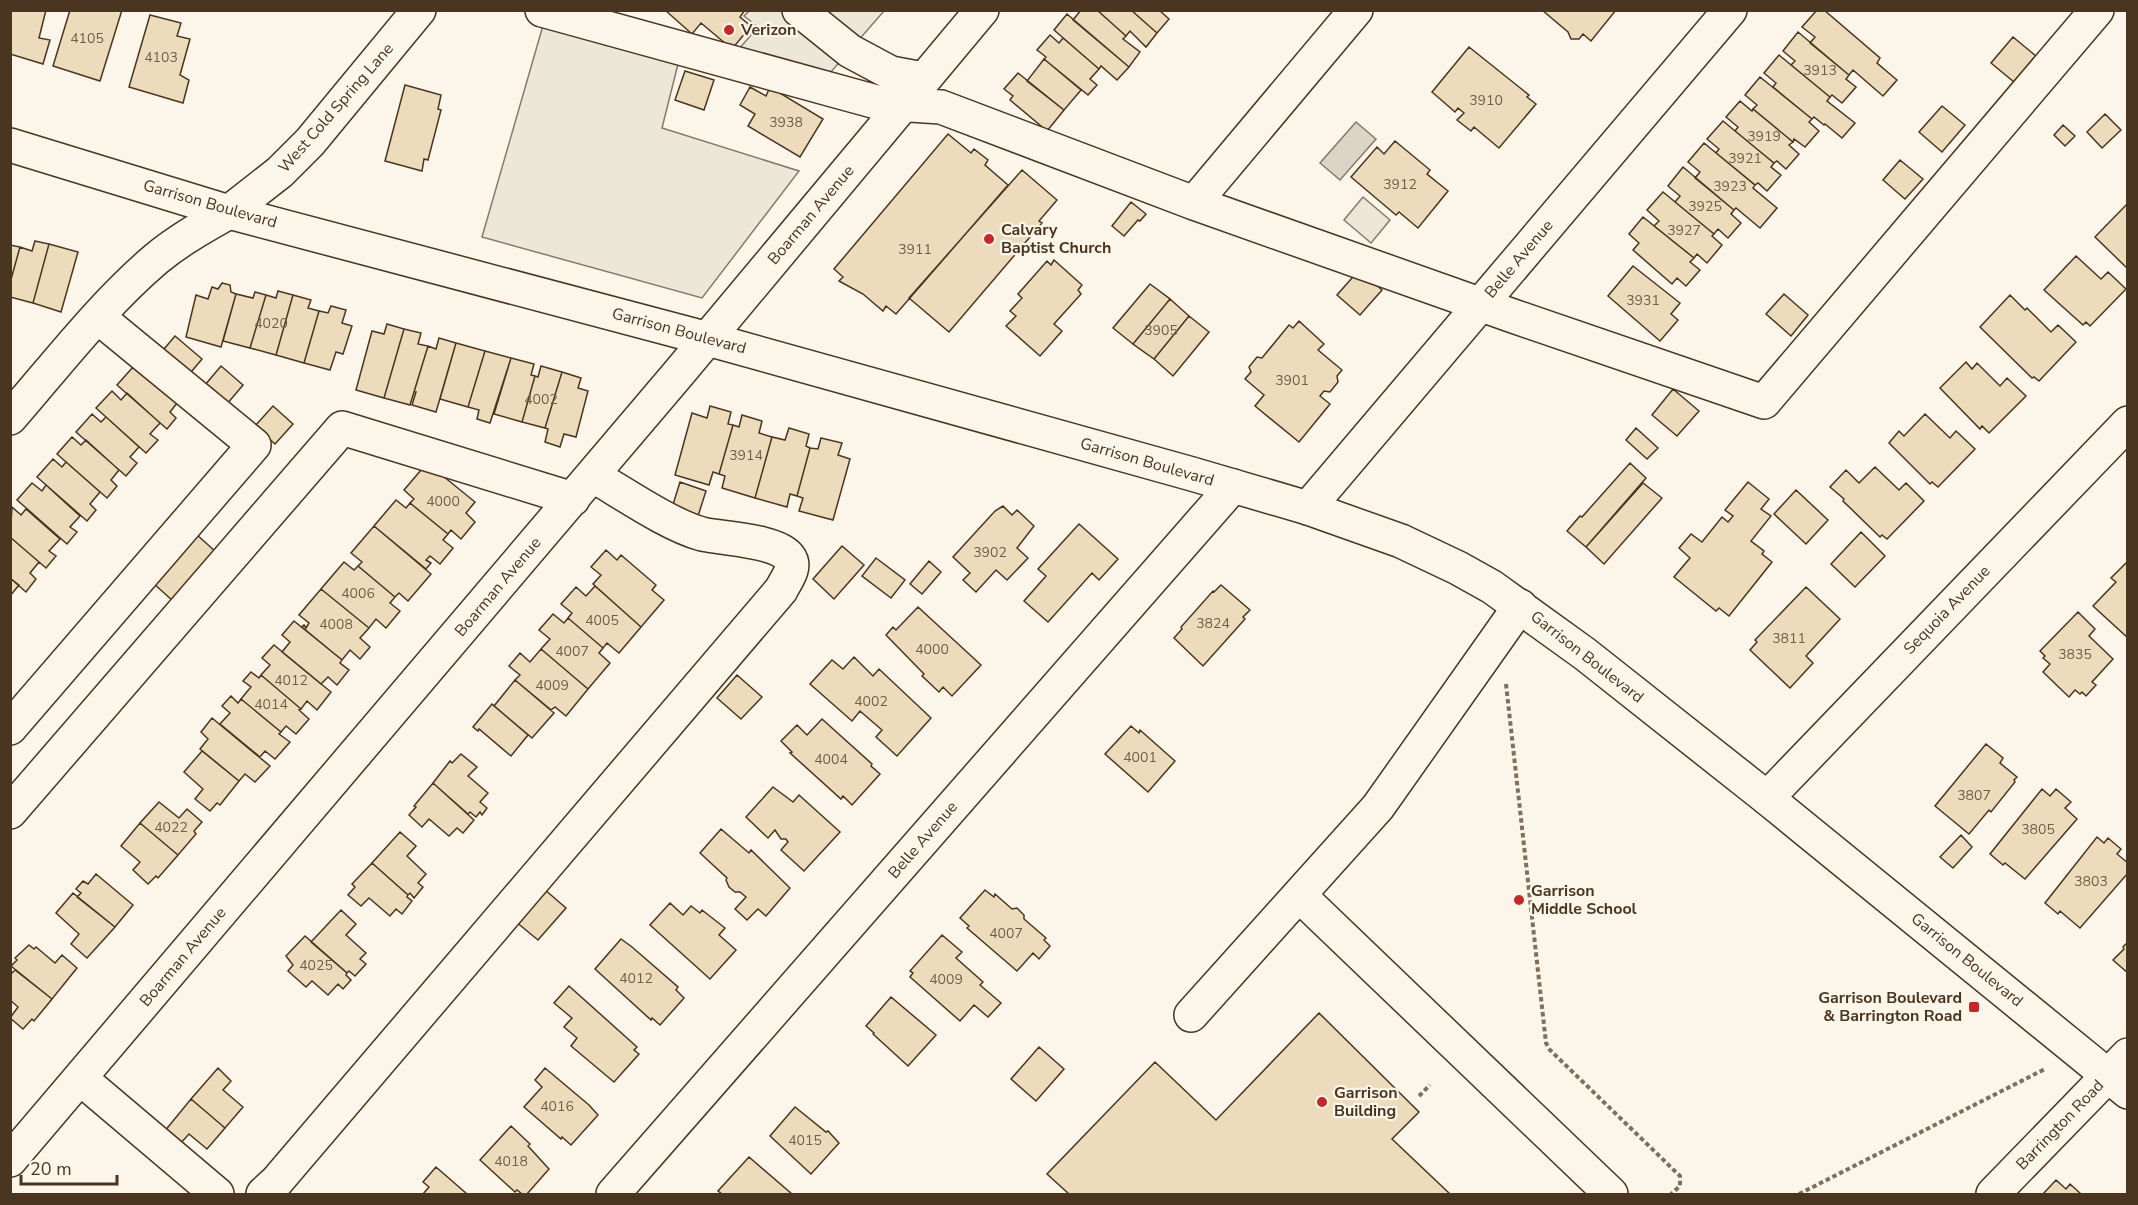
<svg xmlns="http://www.w3.org/2000/svg" width="2138" height="1205" font-family="'Nunito Sans',sans-serif">
	<style>
		.green { fill: #ede6d9; stroke: #887966; stroke-width: 1.5 }
		.parking { fill: #ede7d9; stroke: #887966; stroke-width: 1.5 }
		.water { fill: #dcd4c6; stroke: #887966; stroke-width: 1.5 }
		.building { fill: #ecdcbc; stroke: #4a3520; stroke-width: 1.5 }
		.lines { fill: none; stroke-linecap: round; stroke-linejoin: round }
		.minor-casing { stroke: #4a3520; stroke-width: 36 }
		.major-casing { stroke: #4a3520; stroke-width: 36 }
		.path { stroke: #7f6f5c; stroke-width: 4; stroke-dasharray: 4.5 3; stroke-linecap: butt }
		.minor { stroke: #fbf6e9; stroke-width: 33 }
		.major { stroke: #fbf6e9; stroke-width: 33 }
		.poi-dot { fill: #c62828; stroke: #fbf6e9; stroke-width: 2 }
		.labels { text-anchor: middle; dominant-baseline: central; stroke-width: 4.5; stroke-linejoin: round; paint-order: stroke }
		.number-label { font-size: 14px; fill: #725f47 }
		.poi-label { font-size: 16px; font-weight: bold; fill: #4a3520; stroke: #fbf6e9; text-anchor: start }
		.street-label { font-size: 16px; fill: #4a3520; stroke: #fbf6e9 }
	</style>
	<rect width="100%" height="100%" fill="#fbf6e9"/>
	<path class="green" d="M1363,197L1390,220L1371,243L1344,220Z"/>
	<path class="parking" d="M749,11H884L830,73L737,51L758,27L744,16Z
		M544,22L679,60L662,128L799,171L702,298L482,237Z"/>
	<path class="water" d="M1356,122L1376,139L1340,180L1320,163Z"/>
	<path class="building" d="M10,10H46L39,38L50,40L43,64L10,54Z
		M70,10H122L100,81L53,66Z
		M665,10H745L740,17L751,26L732,49L701,23L692,34Z
		M1081,10H1097L1126,36L1123,39L1140,52L1129,67L1073,20Z
		M1097,10H1131L1157,33L1146,47L1130,31L1126,36Z
		M1131,10H1159L1169,19L1157,33Z
		M1542,10H1616L1591,41L1583,34L1579,39H1571L1568,32Z
		M1817,10H1824L1880,58L1877,63L1897,80L1883,96L1853,70L1849,75L1810,43L1815,37L1802,27Z
		M1067,14L1129,67L1117,80L1101,66L1099,69L1054,30Z
		M150,15L181,23L177,36L190,39L180,75L189,80L183,103L129,87Z
		M1798,32L1849,75L1846,79L1856,87L1842,103L1832,95L1830,97L1791,65L1795,61L1783,51Z
		M1050,35L1059,43L1063,38L1099,69L1090,79L1097,85L1088,95L1044,59L1046,57L1037,50Z
		M2013,37L2036,56L2014,82L1991,63Z
		M1469,47L1529,95L1527,97L1536,104L1499,148L1474,127L1471,131L1457,120L1464,113L1458,108L1455,112L1432,92Z
		M1779,55L1830,97L1827,101L1855,123L1842,138L1825,124L1824,125L1814,117L1812,119L1773,87L1776,83L1764,73Z
		M1044,59L1081,90L1064,110L1027,81Z
		M685,71L714,80L704,110L675,100Z
		M1018,73L1064,110L1047,131L1010,100L1013,96L1004,89Z
		M1760,77L1812,119L1809,122L1819,131L1805,147L1794,139L1793,142L1753,109L1757,105L1745,95Z
		M405,85L441,95L438,109L441,110L428,160L424,159L422,171L385,161Z
		M750,87L766,96L770,87L823,119L800,157L748,126L755,114L740,105Z
		M1740,101L1752,111L1753,109L1793,142L1789,145L1799,154L1786,169L1777,161L1774,163L1735,131L1738,127L1726,117Z
		M1942,106L1965,125L1942,152L1919,132Z
		M2105,114L2121,130L2102,148L2087,132Z
		M1723,121L1774,163L1771,167L1781,175L1767,191L1758,183L1755,185L1716,153L1719,149L1707,139Z
		M2063,125L2075,136L2065,146L2054,135Z
		M948,134L971,153L974,149L988,160L985,165L1008,185L896,314L886,306L883,311L863,294L839,281L843,277L834,269Z
		M1395,141L1430,170L1427,174L1448,191L1418,228L1399,212L1396,215L1351,177L1377,147L1384,154Z
		M1704,143L1755,185L1753,188L1777,208L1760,228L1736,208L1734,210L1695,178L1700,172L1688,162Z
		M1900,160L1923,179L1905,199L1883,180Z
		M1683,167L1734,210L1731,214L1741,223L1728,238L1718,229L1714,234L1675,202L1680,196L1668,186Z
		M1022,170L1057,200L1039,221L1042,223L949,332L909,298Z
		M1663,192L1714,234L1712,236L1722,245L1707,263L1697,254L1694,258L1654,226L1659,221L1647,210Z
		M1131,202L1146,214L1140,221L1138,220L1124,236L1112,226Z
		M2128,203V269L2095,237Z
		M1643,217L1694,258L1690,262L1700,270L1686,286L1677,278L1672,284L1633,250L1639,243L1629,234Z
		M35,241L49,244L33,303L10,297V283L20,247L32,251Z
		M49,244L78,252L61,312L33,303Z
		M10,245L20,247L10,283Z
		M2076,256L2101,279L2108,272L2126,289L2090,326L2086,322L2083,325L2044,290Z
		M1054,260L1082,285L1078,290L1081,294L1054,324L1062,331L1040,356L1006,326L1016,316L1010,311L1022,298L1018,294L1047,261L1051,265Z
		M1633,266L1680,303L1671,314L1678,320L1660,341L1608,296Z
		M1359,270L1382,290L1360,315L1337,295Z
		M222,283L230,285L231,292L236,294L221,347L186,337L196,295L208,299L212,287L218,289Z
		M1150,284L1170,299L1133,344L1113,328Z
		M278,291L293,295L276,355L250,348L266,295L276,298Z
		M255,292L266,295L250,348L223,341L236,294L253,298Z
		M1784,294L1808,315L1791,336L1766,314Z
		M293,295L311,300L308,308L319,311L304,363L276,355Z
		M2010,295L2025,310L2027,308L2051,332L2058,325L2076,342L2039,381L2034,377L2032,378L1980,327Z
		M1170,299L1189,316L1154,359L1133,344Z
		M331,306L346,310L342,323L352,326L343,354L336,352L330,370L304,363L319,311L328,313Z
		M1189,316L1209,332L1173,376L1154,359Z
		M1299,321L1324,344L1318,350L1342,370L1337,376L1338,382L1330,392L1324,391L1320,396L1330,404L1299,442L1255,406L1264,395L1245,379L1251,372L1249,367L1257,357L1262,358L1289,325L1293,328Z
		M387,324L404,329L384,398L356,390L372,331L384,334Z
		M404,329L421,333L418,344L428,346L410,405L384,398Z
		M175,336L202,359L186,378L159,355Z
		M439,338L456,343L436,412L412,405L416,392H414L428,346L436,349Z
		M456,343L485,351L468,407L440,399Z
		M485,351L511,358L490,423L477,419L479,410L468,407Z
		M511,358L534,364L531,375L535,376L522,422L494,414Z
		M1966,362L1972,369L1977,363L2000,386L2007,378L2026,396L1989,433L1982,426L1980,429L1940,388Z
		M221,366L243,385L227,404L205,385Z
		M541,366L562,372L545,428L522,422L535,376L538,377Z
		M133,367L142,375L147,370L181,398L170,412L176,418L167,429L117,385Z
		M562,372L581,378L578,388L588,391L576,437L564,434L560,447L545,442L548,429L545,428Z
		M1673,389L1699,411L1677,436L1652,415Z
		M112,391L121,400L127,393L160,423L150,434L158,440L146,453L96,408Z
		M273,406L293,424L275,444L255,426Z
		M710,406L731,412L728,424L733,425L719,474L713,472L709,485L675,475L692,413L707,418Z
		M92,414L101,422L106,417L139,447L130,457L137,463L126,476L76,432Z
		M1925,414L1950,438L1956,431L1975,449L1938,487L1932,482L1930,484L1889,443L1899,431L1904,436Z
		M742,415L762,421L759,433L772,437L755,498L722,488L725,476L719,474L733,425L739,427Z
		M789,428L809,434L806,446L810,448L797,496L790,494L787,507L755,498L772,437L785,440Z
		M1636,428L1658,448L1647,459L1626,440Z
		M72,437L81,445L86,440L119,470L111,480L117,486L107,498L57,454Z
		M821,438L842,443L838,455L850,459L833,520L799,511L803,498L797,496L810,448L818,449Z
		M53,459L62,467L66,462L100,492L90,504L96,510L87,521L37,477Z
		M427,463L475,502L466,513L475,522L461,539L451,530L448,534L410,503L414,499L404,490Z
		M1630,463L1646,478L1586,547L1567,531L1580,516L1582,517Z
		M1875,467L1899,490L1906,483L1924,501L1887,539L1882,535L1880,537L1843,501L1844,499L1830,487L1846,470L1859,483Z
		M680,482L706,491L697,519L671,511Z
		M1748,482L1769,499L1761,509L1771,516L1751,541L1764,551L1762,554L1772,562L1729,616L1719,608L1716,611L1674,577L1690,558L1679,548L1691,534L1702,542L1722,517L1728,522L1733,516L1725,510Z
		M32,483L42,491L46,485L80,516L70,527L77,532L67,544L17,500Z
		M1643,483L1662,498L1604,564L1586,547Z
		M1796,490L1828,520L1806,544L1774,514Z
		M396,500L406,508L410,503L448,534L443,540L453,548L440,564L430,556L426,560L431,563L426,569L374,526Z
		M1003,506L1012,515L1017,510L1034,526L1017,548L1028,558L1007,580L996,570L976,592L963,580L970,573L953,557L995,511Z
		M12,507L21,515L26,509L60,539L49,551L56,556L46,568L10,537Z
		M1079,524L1118,559L1099,580L1092,573L1048,622L1024,601L1046,576L1038,569Z
		M374,526L431,574L408,601L399,593L395,597L358,566L362,562L351,553Z
		M1861,532L1885,556L1855,587L1831,564Z
		M196,534L216,552L173,601L153,583Z
		M10,537L39,562L30,573L36,579L26,592L10,578Z
		M842,546L864,565L834,599L813,579Z
		M606,550L617,560L621,555L656,585L652,590L664,600L641,627L593,584L601,575L591,567Z
		M876,558L905,580L891,598L862,576Z
		M929,561L941,572L922,594L910,584Z
		M2128,561V638L2093,606L2116,582L2111,578Z
		M344,562L354,570L358,566L395,597L390,603L400,611L386,628L376,619L369,628L321,589Z
		M10,578L19,585L10,596Z
		M1221,585L1250,610L1243,617L1245,619L1203,666L1174,638L1182,629L1181,627L1213,591L1214,592Z
		M595,586L641,627L619,653L607,643L603,648L568,618L572,613L561,604L576,587L586,596Z
		M1806,587L1840,619L1806,656L1813,663L1790,688L1750,650L1757,642L1755,640Z
		M321,589L369,628L360,638L370,647L360,659L350,650L342,660L302,627L304,625L306,628L309,623L299,615Z
		M918,607L981,665L952,696L943,687L939,692L922,676L924,674L886,635L893,627L896,630Z
		M2078,612L2095,629L2089,636L2113,659L2092,682L2096,685L2086,696L2082,692L2080,694L2075,690L2069,697L2043,672L2050,664L2043,658L2045,656L2040,651Z
		M553,614L564,623L568,618L603,648L599,653L610,663L588,689L541,649L550,639L539,630Z
		M294,621L342,660L340,663L349,670L337,685L328,677L321,684L282,652L290,642L282,635Z
		M274,645L331,692L317,710L307,701L301,709L261,675L270,665L262,658Z
		M541,649L588,689L566,716L555,707L551,710L550,709L515,680L520,675L509,666L520,653L530,662Z
		M854,657L873,676L879,669L931,718L897,756L876,737L882,730L860,711L852,721L810,684L832,660L843,669Z
		M251,672L259,678L261,675L301,709L299,710L309,719L296,734L286,726L281,732L241,699L251,687L243,681Z
		M737,675L762,697L741,719L717,698Z
		M515,680L554,713L532,738L494,706Z
		M231,696L238,703L241,699L281,732L279,734L290,742L275,759L265,751L260,757L220,724L230,713L222,706Z
		M492,704L528,735L511,756L479,729L478,731L473,727Z
		M212,718L270,766L255,782L245,774L239,781L200,749L208,739L201,732Z
		M822,719L872,764L871,766L880,774L852,805L843,796L841,799L790,753L792,752L781,741L797,725L807,735Z
		M1131,726L1139,733L1140,730L1175,761L1148,792L1105,754Z
		M1986,744L2003,758L2000,763L2017,777L2014,780L2015,782L1991,812L1989,810L1969,834L1935,806Z
		M202,751L239,781L220,805L217,803L210,811L195,799L203,789L184,772Z
		M461,754L477,767L468,776L488,793L480,802L487,808L482,815L480,812L476,817L470,812L468,814L433,783L450,761L452,763Z
		M433,783L474,820L463,833L457,828L449,836L429,819L422,827L409,815L416,807L414,806Z
		M773,787L793,802L799,795L840,832L804,871L781,850L788,842L786,839H781L775,830L768,838L746,817Z
		M2042,789L2050,796L2056,789L2071,802L2065,808L2077,819L2025,879L2005,863L2003,865L1990,854Z
		M159,802L179,818L187,809L202,822L194,831L196,834L178,855L140,823Z
		M140,823L178,855L158,878L156,876L148,884L133,870L140,862L121,846Z
		M721,829L749,853L751,850L790,888L766,916L758,909L747,920L735,909L746,897L740,892H735L729,887L726,880L727,878L700,853Z
		M400,832L416,846L407,856L426,874L418,883L423,887L414,898L410,893L408,895L372,863Z
		M1961,835L1972,847L1953,868L1940,857Z
		M2097,837L2104,843L2108,838L2121,849L2117,854L2128,863V873L2080,928L2060,911L2058,914L2045,903Z
		M372,863L408,895L407,897L412,901L402,914L396,909L390,916L369,898L361,906L348,895L355,887L352,884Z
		M96,874L133,905L115,927L77,897L81,893L76,889L83,881L88,884Z
		M544,889L566,908L538,940L515,921Z
		M985,890L994,897L995,894L1012,909L1017,908L1024,915V919L1046,938L1044,940L1050,946L1039,959L1033,953L1017,971L967,928L969,926L960,918Z
		M73,893L115,927L87,958L71,944L79,934L56,913Z
		M670,903L683,915L691,906L700,913L702,910L725,928L719,935L736,950L710,979L650,925Z
		M341,910L356,924L346,935L366,953L360,959L366,964L355,976L349,971L347,973L311,942Z
		M942,935L962,952L956,958L983,982L980,985L1001,1003L988,1017L974,1005L960,1021L910,977L913,973L910,971Z
		M305,936L347,973L346,975L351,980L343,989L338,984L328,995L312,981L306,987L288,971L293,965L286,956Z
		M621,939L632,947L678,987L676,990L684,998L660,1025L652,1018L651,1020L595,969Z
		M2128,942V973L2113,960L2124,949L2123,947Z
		M29,945L34,949L36,947L55,963L62,955L77,968L52,999L11,966L17,960L15,958Z
		M15,970L52,999L34,1021L32,1019L23,1029L10,1018L18,1007L10,1000V975Z
		M569,986L637,1047L634,1050L639,1054L614,1082L571,1046L577,1038L564,1027L572,1018L554,1003Z
		M891,997L936,1035L908,1066L873,1034L874,1033L866,1026Z
		M1319,1013L1419,1112L1392,1139L1450,1194H1069L1047,1174L1155,1062L1216,1120Z
		M1039,1047L1064,1069L1036,1101L1011,1079Z
		M218,1068L231,1081L223,1090L243,1107L225,1128L191,1099Z
		M545,1068L589,1105L598,1115L571,1145L562,1137L561,1139L524,1107L542,1087L535,1080Z
		M191,1099L225,1128L207,1149L189,1134L179,1145L164,1132Z
		M795,1107L826,1132L828,1131L839,1143L811,1174L770,1136Z
		M511,1126L530,1144L528,1146L549,1169L527,1194H522L517,1190L515,1192L480,1160Z
		M749,1157L792,1194H722L718,1191Z
		M436,1167L467,1194H423L429,1187L423,1182Z
		M2056,1180L2066,1189L2070,1184L2081,1194H2043Z"/>
	<g class="lines">
		<g class="minor-casing">
			<path id="minor" d="M542,10L880,103L941,107L1194,203L1356,10
				M799,10L850,51L891,73L923,79
				M1194,203L1513,316L1764,402L2097,10
				M10,418C57,364 102,305 156,259C179,240 204,226 229,212
				M1308,508L1730,10
				M10,728L254,445L98,317
				M1767,798L2128,423
				M10,812L342,428L573,499
				M1299,895L1611,1194
				M1191,1015L1378,807L1520,606
				M80,1078L217,1194
				M10,1160L678,374L982,10
				M263,1194L277,1181L781,590C786,580 797,567 789,557C776,540 723,539 702,534C669,525 623,493 592,475
				M613,1194L1233,486
				M1993,1194L2128,1055"/>
		</g>
		<g class="major-casing">
			<path id="major" d="M10,145L229,212L708,339L1192,474L1308,508L1401,541L1458,568L1492,587L1585,654L1767,798L2128,1092
				M229,212L280,172L310,142L419,10"/>
		</g>
		<path class="path" d="M1506,684L1546,1043L1550,1050L1680,1176V1186L1671,1194
			M1419,1096L1430,1085
			M1799,1194L2045,1069"/>
		<use href="#minor" class="minor"/>
		<use href="#major" class="major"/>
	</g>
	<g class="poi-dot">
		<circle cx="729" cy="30" r="6"/>
		<circle cx="989" cy="239" r="6"/>
		<circle cx="1519" cy="900" r="6"/>
		<rect x="1968" y="1001" width="12" height="12" rx="3"/>
		<circle cx="1322" cy="1102" r="6"/>
	</g>
	<g class="labels">
		<g class="number-label">
			<text x="87" y="38">4105</text>
			<text x="161" y="57">4103</text>
			<text x="1820" y="70">3913</text>
			<text x="1486" y="100">3910</text>
			<text x="786" y="122">3938</text>
			<text x="1764" y="136">3919</text>
			<text x="1745" y="158">3921</text>
			<text x="1400" y="184">3912</text>
			<text x="1730" y="186">3923</text>
			<text x="1705" y="206">3925</text>
			<text x="1684" y="230">3927</text>
			<text x="915" y="249">3911</text>
			<text x="1643" y="300">3931</text>
			<text x="271" y="323">4020</text>
			<text x="1161" y="330">3905</text>
			<text x="1292" y="380">3901</text>
			<text x="541" y="399">4002</text>
			<text x="746" y="455">3914</text>
			<text x="443" y="501">4000</text>
			<text x="990" y="552">3902</text>
			<text x="358" y="593">4006</text>
			<text x="602" y="620">4005</text>
			<text x="1213" y="623">3824</text>
			<text x="336" y="624">4008</text>
			<text x="1789" y="638">3811</text>
			<text x="932" y="649">4000</text>
			<text x="572" y="651">4007</text>
			<text x="2075" y="654">3835</text>
			<text x="291" y="680">4012</text>
			<text x="552" y="685">4009</text>
			<text x="871" y="701">4002</text>
			<text x="271" y="704">4014</text>
			<text x="1140" y="757">4001</text>
			<text x="831" y="759">4004</text>
			<text x="1974" y="795">3807</text>
			<text x="171" y="827">4022</text>
			<text x="2038" y="829">3805</text>
			<text x="2091" y="881">3803</text>
			<text x="1006" y="933">4007</text>
			<text x="316" y="965">4025</text>
			<text x="636" y="978">4012</text>
			<text x="946" y="979">4009</text>
			<text x="557" y="1106">4016</text>
			<text x="805" y="1140">4015</text>
			<text x="511" y="1161">4018</text>
		</g>
		<g class="poi-label">
			<text x="741" y="30">Verizon</text>
			<text x="1001" y="230">Calvary<tspan x="1001" dy="18">Baptist Church</tspan></text>
			<text x="1531" y="891">Garrison<tspan x="1531" dy="18">Middle School</tspan></text>
			<text x="1962" y="998" text-anchor="end">Garrison Boulevard<tspan x="1962" dy="18">&amp; Barrington Road</tspan></text>
			<text x="1334" y="1093">Garrison<tspan x="1334" dy="18">Building</tspan></text>
		</g>
		<g class="street-label">
			<text transform="translate(336 108) rotate(-49)">West Cold Spring Lane</text>
			<text transform="translate(210 204) rotate(16)">Garrison Boulevard</text>
			<text transform="translate(811 215) rotate(-50)">Boarman Avenue</text>
			<text transform="translate(1519 259) rotate(-50)">Belle Avenue</text>
			<text transform="translate(679 331) rotate(15)">Garrison Boulevard</text>
			<text transform="translate(1147 462) rotate(16)">Garrison Boulevard</text>
			<text transform="translate(498 587) rotate(-50)">Boarman Avenue</text>
			<text transform="translate(1947 610) rotate(-46)">Sequoia Avenue</text>
			<text transform="translate(1587 657) rotate(38)">Garrison Boulevard</text>
			<text transform="translate(923 840) rotate(-49)">Belle Avenue</text>
			<text transform="translate(183 957) rotate(-50)">Boarman Avenue</text>
			<text transform="translate(1967 960) rotate(39)">Garrison Boulevard</text>
			<text transform="translate(2060 1125) rotate(-46)">Barrington Road</text>
		</g>
	</g>
	<rect width="2138" height="1205" fill="none" stroke="#4a3520" stroke-width="24"/>
	<path d="M21 1175v9h96v-9" fill="none" stroke="#4a3520" stroke-width="3"/>
	<text x="30" y="1175" font-size="18" fill="#4a3520" stroke="#fbf6e9" stroke-width="4.5" paint-order="stroke">20 m</text>
</svg>
